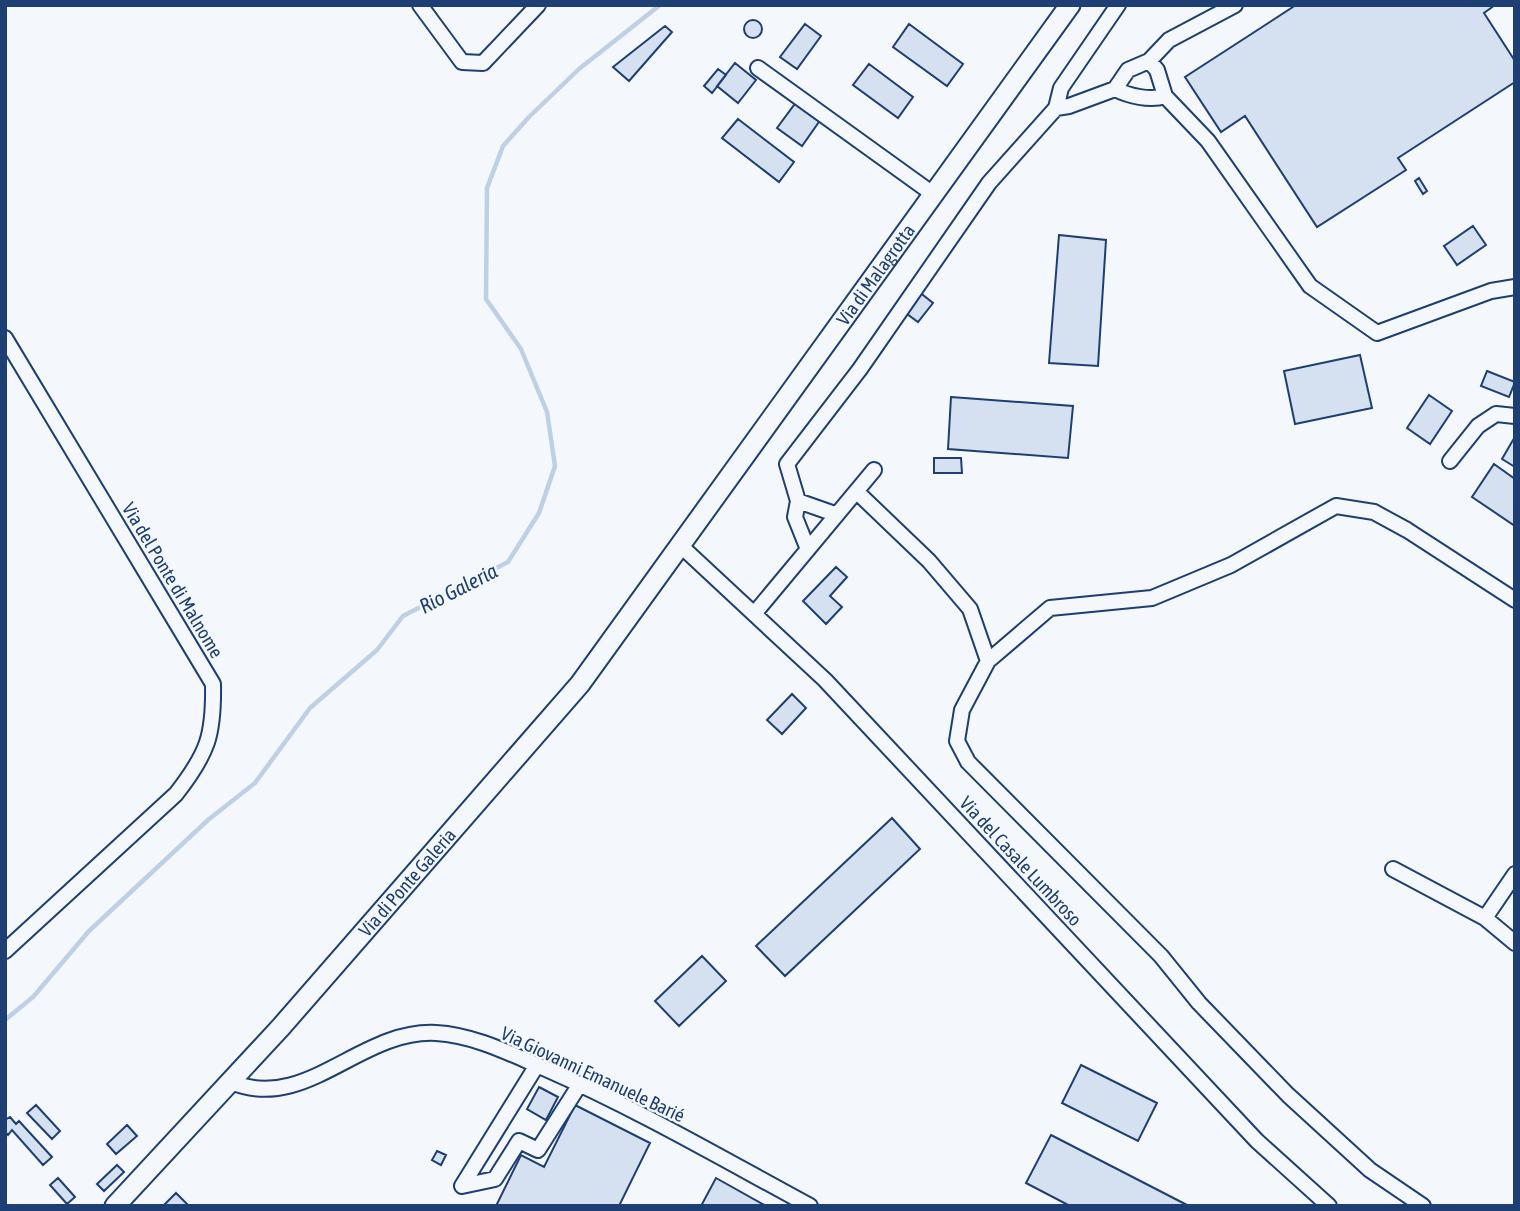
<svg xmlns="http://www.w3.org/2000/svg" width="1520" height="1211" font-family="'Asap Condensed',sans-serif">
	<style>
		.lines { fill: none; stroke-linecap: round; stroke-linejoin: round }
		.stream { stroke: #bed0e5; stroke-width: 4.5 }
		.building { fill: #d5e0f0; stroke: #1d3f73; stroke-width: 2 }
		.minor-casing { stroke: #1d3f73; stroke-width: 18 }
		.major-casing { stroke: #1d3f73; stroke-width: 23 }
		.minor { stroke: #f4f7fb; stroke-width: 14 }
		.major { stroke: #f4f7fb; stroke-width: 19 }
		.labels { text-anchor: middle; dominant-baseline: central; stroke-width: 5; stroke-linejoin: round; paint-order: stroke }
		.street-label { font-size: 19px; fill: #1d3f73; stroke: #f4f7fb }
		.water-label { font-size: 21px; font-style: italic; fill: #1d3f73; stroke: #f4f7fb }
	</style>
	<rect width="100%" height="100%" fill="#f4f7fb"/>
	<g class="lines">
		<path class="stream" d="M5,1020L33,997L89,931L208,820L255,783L310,708L377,650L403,616L508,562L539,513L555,466L547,412L521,349L486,299L487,188L503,146L529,117L579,69L660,5"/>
	</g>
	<path class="building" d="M1296,5H1495L1484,13L1515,61V82L1398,158L1406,170L1317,227L1245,116L1221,132L1185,77Z
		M744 29a9 9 0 1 1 18 0a9 9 0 1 1-18 0Z
		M805,24L821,36L797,69L780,57Z
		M909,24L963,64L947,86L893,47Z
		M665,26L672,32L629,81L613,67Z
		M735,63L756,80L738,103L717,86Z
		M869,64L913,97L898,118L853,85Z
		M718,69L726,75L712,93L704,86Z
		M797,101L821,119L802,146L777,128Z
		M738,119L794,162L779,182L722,138Z
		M1419,178L1427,191L1423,194L1415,181Z
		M1473,226L1486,245L1457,265L1444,246Z
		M1059,235L1106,240L1098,366L1049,363Z
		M918,291L933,303L918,322L903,311Z
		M1360,355L1372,408L1295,424L1284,371Z
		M1487,371L1515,382L1509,397L1481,386Z
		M1429,395L1452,411L1430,444L1407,428Z
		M951,397L1073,406L1068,458L948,449Z
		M1513,440L1515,441V467L1502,459Z
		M934,458H961L962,473H934Z
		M1494,464L1515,479V526L1472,497Z
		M836,567L847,577L830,596L842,607L826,624L803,601Z
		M792,694L806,708L782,734L767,720Z
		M892,818L920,849L785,976L756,946Z
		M702,956L726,981L679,1026L655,1001Z
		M1081,1065L1157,1103L1138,1141L1062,1103Z
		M539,1087L558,1097L546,1120L527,1109Z
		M36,1105L60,1131L52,1139L27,1113Z
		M575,1105L650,1143L619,1206H496L521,1155L544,1167Z
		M10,1117L16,1124L19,1121L52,1157L43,1165L12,1130L8,1135L5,1132V1120Z
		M127,1125L137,1136L116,1154L107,1144Z
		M1051,1135L1189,1206H1070L1026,1183Z
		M437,1151L446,1155L441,1165L432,1160Z
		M117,1165L124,1172L104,1191L97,1184Z
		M58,1178L75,1197L67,1204L50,1185Z
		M716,1178L766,1206H701Z
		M176,1193L189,1206H163Z"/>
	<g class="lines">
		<g class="minor-casing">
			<path id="minor" d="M420,5L462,62L483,63L538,5
				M1149,61L1157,70L1165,96L1208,141L1310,286L1377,333L1491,291L1515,287
				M758,68L933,194
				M1115,89C1129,96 1150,101 1165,96
				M1056,108L1069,106L1115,89L1128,70L1149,61L1169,40L1235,5
				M5,338L213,684C214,735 208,753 176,794L5,951
				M1450,461L1478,426L1496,414L1515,416
				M857,492L929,561L970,609L988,661
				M798,501L835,514
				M681,546L825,680L1257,1141L1329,1206
				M807,547L795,517L798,501L787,464L860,369L989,183L1056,108L1061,88L1118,5
				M754,614L874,470
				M1393,869L1485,918L1515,943
				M1485,918L1515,874
				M537,1065L462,1186L495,1179L519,1141L538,1150L580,1084
				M231,1082C306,1113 360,1029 436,1033C474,1035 511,1054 546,1069C637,1109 723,1159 810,1206
				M1423,1206L1370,1170L1288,1095L1199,1003L1161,956L968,762L957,741L962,710L988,661L1050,608L1152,598L1231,565L1336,506L1374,512L1407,530L1515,600"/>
		</g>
		<g class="major-casing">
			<g id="major">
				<path id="s1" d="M115,1206L281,1027L580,684L1070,5"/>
			</g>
		</g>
		<use href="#minor" class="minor"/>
		<use href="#major" class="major"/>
	</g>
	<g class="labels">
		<g class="street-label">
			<text stroke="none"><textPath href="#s1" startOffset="1204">Via di Malagrotta</textPath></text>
			<text transform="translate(173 580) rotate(59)">Via del Ponte di Malnome</text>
			<text transform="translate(1021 861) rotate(47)">Via del Casale Lumbroso</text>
			<text stroke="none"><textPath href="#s1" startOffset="436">Via di Ponte Galeria</textPath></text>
			<text transform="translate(593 1074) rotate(25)">Via Giovanni Emanuele Barié</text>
		</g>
		<g class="water-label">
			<text transform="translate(458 588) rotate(-27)">Rio Galeria</text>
		</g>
	</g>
	<rect width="1520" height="1211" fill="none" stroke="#1d3f73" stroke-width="14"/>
</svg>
